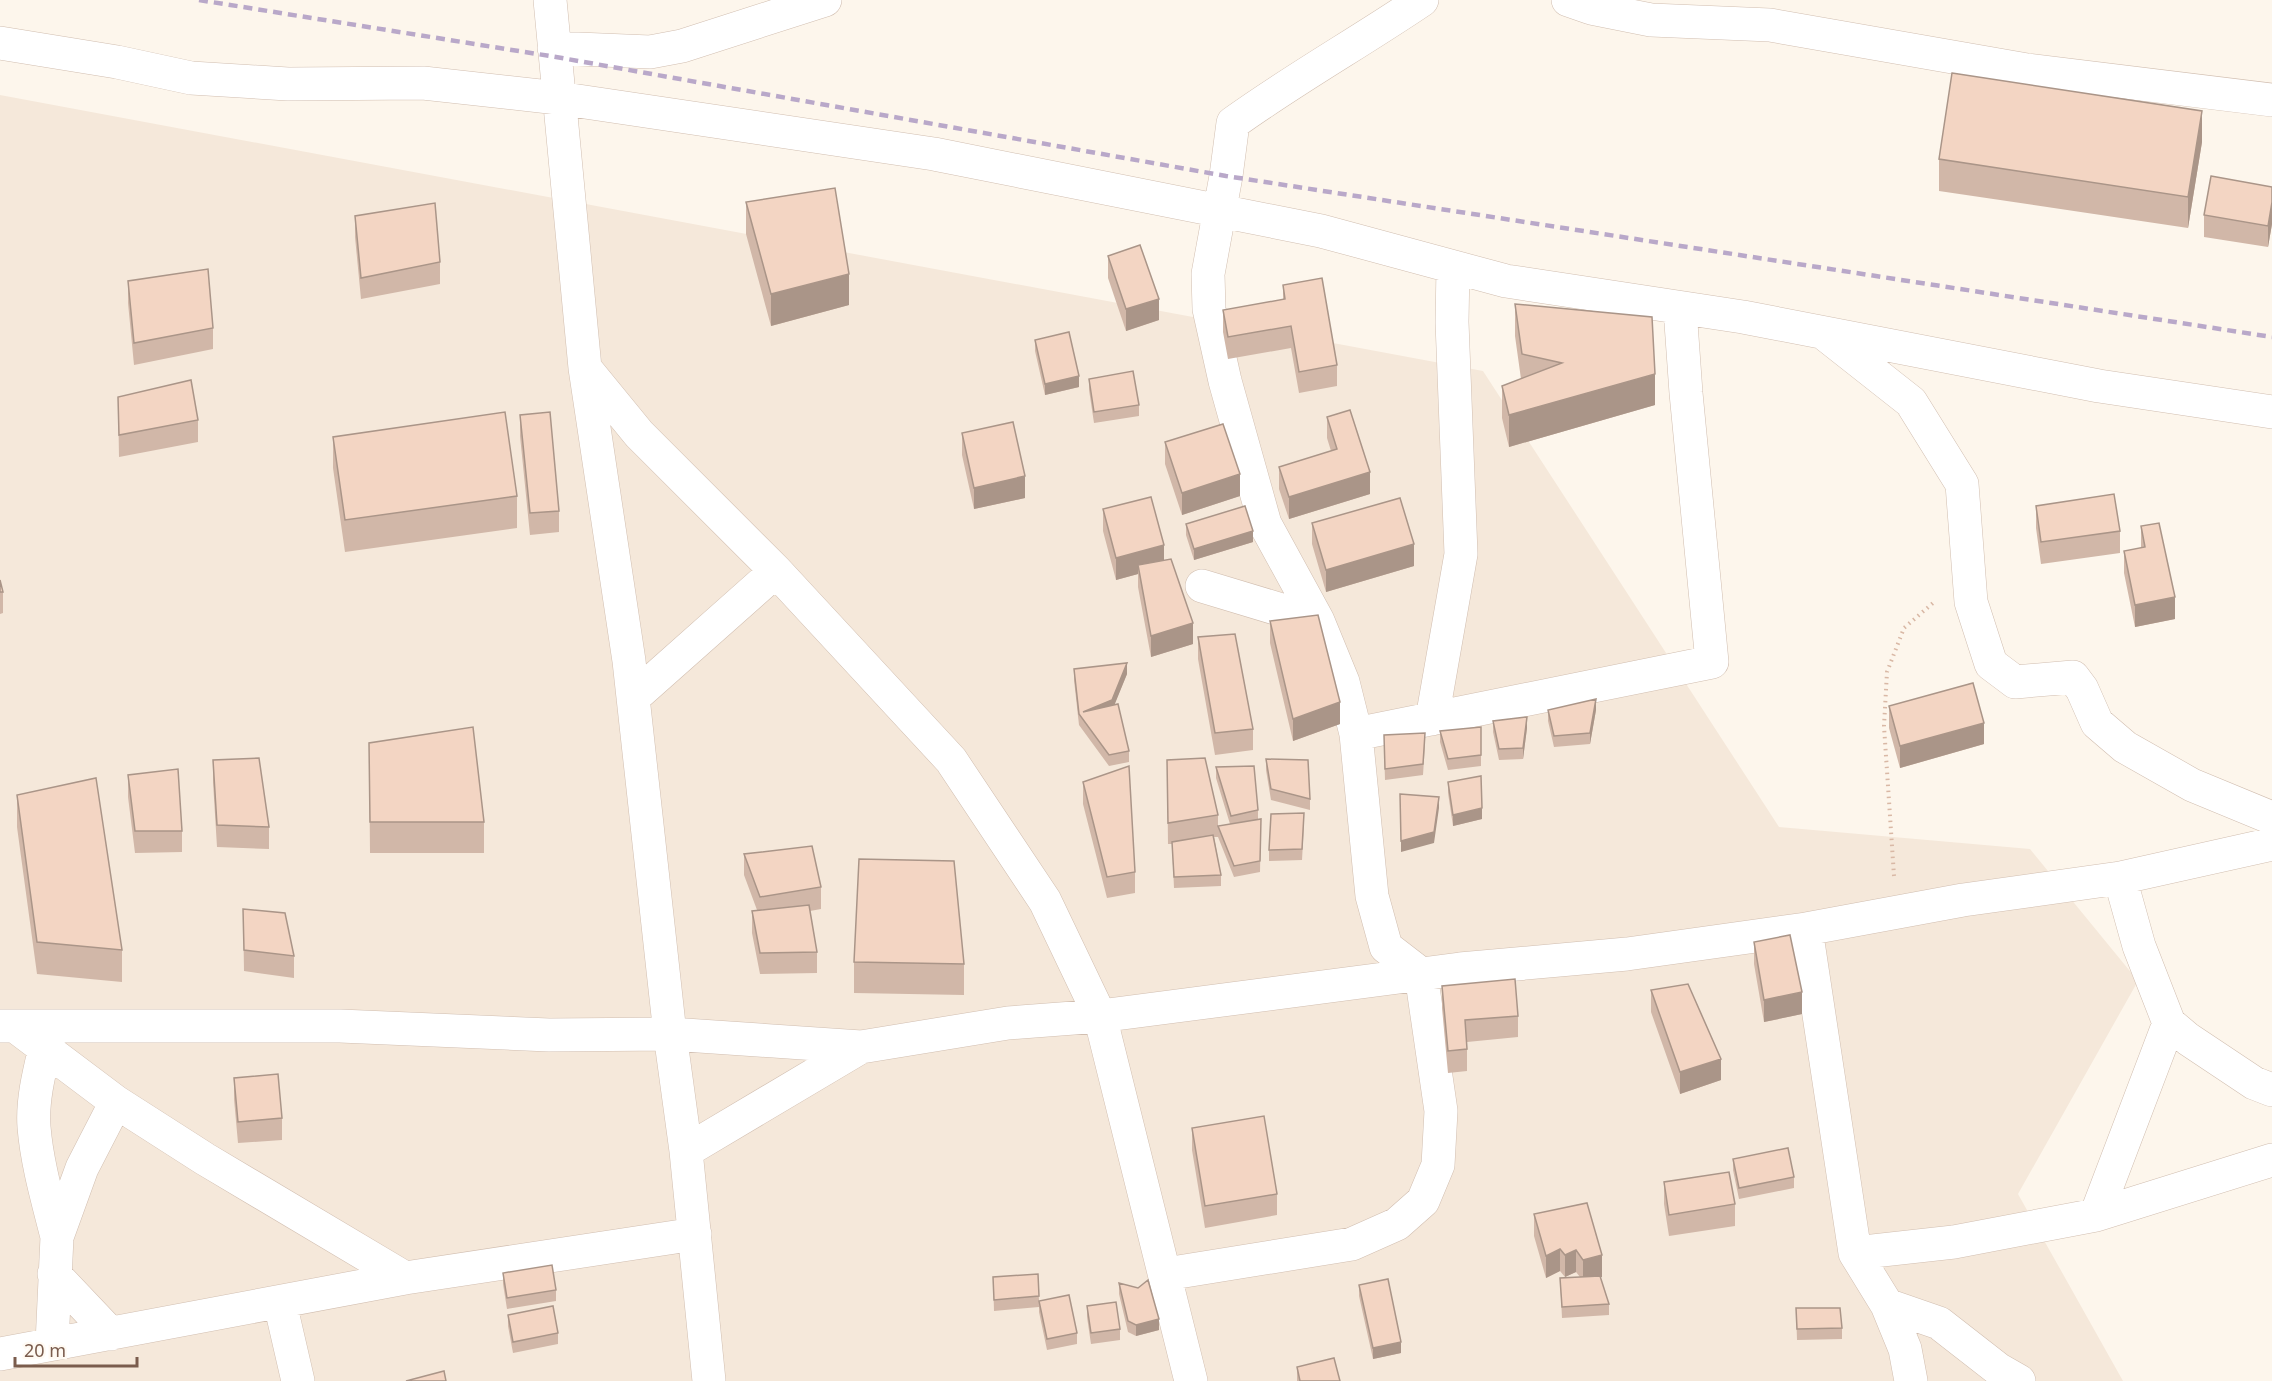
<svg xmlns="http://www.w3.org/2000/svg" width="2272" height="1381" font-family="'Noto Sans',sans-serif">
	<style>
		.residential { fill: #f5e8da }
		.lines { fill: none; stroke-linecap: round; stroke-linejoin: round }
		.street-casing { stroke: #d1beb0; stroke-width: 34 }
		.path { stroke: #d9b8a5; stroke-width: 4; stroke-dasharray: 1.5 4.5; stroke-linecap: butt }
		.street { stroke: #fff; stroke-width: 33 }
		.rail { stroke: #b9a8c9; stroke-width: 4.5; stroke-dasharray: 9 6; stroke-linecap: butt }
		.wall { fill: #d1b7a8 }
		.shaded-wall { fill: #aa9588 }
		.building { fill: #f3d5c3; stroke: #aa9588; stroke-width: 1.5 }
	</style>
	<rect width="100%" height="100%" fill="#fdf6ec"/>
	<path class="residential" d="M0,95L1483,371L1779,827L2030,849L2138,981L2018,1194L2123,1381H0Z"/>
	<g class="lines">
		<g class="street-casing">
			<path id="street" d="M550,0L585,368L629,661L670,1034L686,1151L709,1381
				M1568,0L1591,8L1651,20L1770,25L2027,70L2272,100
				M0,43L117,62L191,78L288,84L423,83L558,98L934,154L1321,231L1506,281L1743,317L2099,386L2272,412
				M554,48L650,52L682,46L825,0
				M1826,335L1911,402L1962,484L1971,602L1991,664L2015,682L2073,677L2082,689L2097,723L2125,747L2192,785L2272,818
				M585,368L639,434L776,571L951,760L1045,901L1100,1016L1191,1381
				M1318,621L1265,524L1225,381L1209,309L1208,274L1226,176L1233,123C1294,79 1360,42 1422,0
				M633,698L776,571
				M1432,719L1461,554L1452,322L1453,267
				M1356,734L1712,662L1686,393L1680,309
				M2120,878L2139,946L2169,1023L2188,1039L2254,1083L2272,1090
				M1806,929L1855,1253L1887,1305L1905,1349L1911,1381
				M0,1026H340L549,1035L670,1034L861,1047L1008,1023L1100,1016L1460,969L1627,954L1806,929L1963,900L2120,878L2272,844
				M15,1026L116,1102L205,1159L405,1278
				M45,1048C39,1073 32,1101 34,1127C37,1164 48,1201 57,1237
				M686,1151L861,1047
				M2096,1215L2169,1023
				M1855,1253L1954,1242L2096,1215L2272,1160
				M54,1274L111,1334
				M1166,1274L1352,1244L1397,1224L1423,1201L1438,1165L1441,1111L1421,974L1386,947L1372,896L1356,734L1343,682L1318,621L1202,586
				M280,1303L298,1381
				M1887,1305L1939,1323L1998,1369L2019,1381
				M52,1344L57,1237L82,1168L116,1102
				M0,1354L405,1278L695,1234"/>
		</g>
		<path class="path" d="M1894,876L1884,726L1887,672L1904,628L1933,603"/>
		<use href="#street" class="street"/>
		<path class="rail" d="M199,0L556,57L1226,176L2272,337"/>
	</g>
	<path class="wall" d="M2202,142L2188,228L1939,191V159Z
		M2272,187V224L2268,247L2204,237V215Z
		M746,202L849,305L771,326L746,234Z
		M355,216L440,262V284L361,299L355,237Z
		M1108,256L1159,320L1126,331L1108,278Z
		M128,281L213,328V349L134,365L128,303Z
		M1283,285L1337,365V386L1299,393L1291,348L1228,359L1223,332V310L1283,300Z
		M1515,304L1655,405L1509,447L1502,418V386L1521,379L1515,336Z
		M1035,340L1079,387L1045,395L1035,351Z
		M1089,379L1139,405V416L1094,423L1089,390Z
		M118,397L198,420V442L119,457Z
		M520,415L559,511V532L530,535L520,436Z
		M1327,417L1370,494L1289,519L1279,489V467L1331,451L1327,438Z
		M962,433L1025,498L974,509L962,455Z
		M333,437L517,496V528L345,552L333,468Z
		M1165,442L1240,496L1182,515L1165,464Z
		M2036,506L2120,531V553L2041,564L2036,528Z
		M1103,509L1164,561L1193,644L1151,657L1138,587V574L1116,580L1103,531Z
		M1312,523L1414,566L1326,592L1312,544Z
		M1186,524L1253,542L1194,560L1186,535Z
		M2141,526L2175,619L2135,627L2124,573V551L2141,548Z
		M0,580L3,592V613L0,614Z
		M1270,621L1340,724L1293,741L1270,643Z
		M1198,637L1253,729V750L1215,755L1198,659Z
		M1074,669L1127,674L1114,705L1129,751V762L1109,766L1079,725L1074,680Z
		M1889,706L1984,744L1900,768L1889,728Z
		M1548,710H1596L1590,744L1554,747L1548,721Z
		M1493,721L1527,728L1523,759L1499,760L1493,732Z
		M1481,727V766L1448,770L1440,742V731Z
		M369,743L484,822V853H370Z
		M1425,744L1423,775L1385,780L1384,746Z
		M1266,759L1310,799V810L1271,800L1266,770Z
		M213,760L269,827V849L217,847L213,782Z
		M1167,760L1218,815V826L1230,824L1216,778V767L1258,810V820L1261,819L1260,872L1234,877L1218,837H1214L1221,875V886L1174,888L1172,844H1168Z
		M128,775L182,831V852L135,853L128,797Z
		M1083,782L1135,872V893L1107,898L1083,804Z
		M1448,782L1482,819L1453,826L1448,793Z
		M17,795L122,950V982L37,974L17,827Z
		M1304,824L1302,860L1269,861V850Z
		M744,854L821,887V909L810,911L817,952V973L760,974L752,933V911L757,910L744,875Z
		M243,909L294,956V978L244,971Z
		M1754,942L1802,1014L1764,1022L1754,964Z
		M854,962L964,964V995L854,993Z
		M1442,986L1518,1016V1037L1467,1042V1071L1448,1073L1442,1008Z
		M1651,990L1721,1080L1680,1094L1651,1012Z
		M234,1078L282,1118V1140L238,1143L234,1099Z
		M1192,1128L1277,1194V1215L1205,1228L1192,1150Z
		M1733,1159L1794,1177V1188L1739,1199L1733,1170Z
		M1664,1182L1735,1204V1226L1669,1236L1664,1204Z
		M1587,1203L1602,1277H1600L1609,1304V1315L1562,1318L1560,1278L1580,1277L1576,1272L1565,1277L1560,1271L1546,1278L1534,1236V1214Z
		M503,1273L556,1290V1301L507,1309L503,1284Z
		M1038,1274L1039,1301L1077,1333V1344L1047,1350L1039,1312V1307L994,1311L993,1277Z
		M1119,1283L1159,1330L1136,1336L1128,1332L1119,1294Z
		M1359,1285L1401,1353L1373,1359L1359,1296Z
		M1087,1306L1120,1329V1340L1091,1344L1087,1317Z
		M1796,1308L1842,1328V1339L1797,1340Z
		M508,1315L558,1333V1344L513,1353L508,1326Z
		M1297,1367L1340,1381H1297Z"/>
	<path class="shaded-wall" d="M2202,111V142L2188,228V197Z
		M2272,202V224L2268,247V226Z
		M849,274V305L771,326V294Z
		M1159,299V320L1126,331V309Z
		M1655,374V405L1509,447V415Z
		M1079,376V387L1045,395V384Z
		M1370,472V494L1289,519V497Z
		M1240,474V496L1182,515V493Z
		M1025,476V498L974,509V488Z
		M1253,531V542L1194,560V549Z
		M1414,544V566L1326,592V570Z
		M1164,545V567L1138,565V574L1116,580V558Z
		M2175,597V619L2135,627V605Z
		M1193,623V644L1151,657V636Z
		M1127,663V674L1112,711L1083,712Z
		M1596,699V710L1590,744V733Z
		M1340,702V724L1293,741V719Z
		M1527,717V728L1523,759V748Z
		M1984,723V744L1900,768V746Z
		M1439,797V808L1434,843L1401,852V841Z
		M1482,808V819L1453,826V815Z
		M1802,992V1014L1764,1022V1000Z
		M1721,1059V1080L1680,1094V1072Z
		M1560,1249V1271L1546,1278V1256Z
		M1576,1250V1272L1565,1277V1255Z
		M1602,1255V1277L1583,1282V1260Z
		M1159,1319V1330L1136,1336V1325Z
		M1401,1342V1353L1373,1359V1348Z"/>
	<path class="building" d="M1952,73L2202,111L2188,197L1939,159Z
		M2211,176L2272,187V202L2268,226L2204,215Z
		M835,188L849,274L771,294L746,202Z
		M435,203L440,262L361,278L355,216Z
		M1140,245L1159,299L1126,309L1108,256Z
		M208,269L213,328L134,343L128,281Z
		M1322,278L1337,365L1299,372L1291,326L1228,337L1223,310L1285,299L1283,285Z
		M1515,304L1652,317L1655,374L1509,415L1502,386L1562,363L1522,354Z
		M1069,332L1079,376L1045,384L1035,340Z
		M1133,371L1139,405L1094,412L1089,379Z
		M191,380L198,420L119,435L118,397Z
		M1350,410L1370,472L1289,497L1279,467L1337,449L1327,417Z
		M505,412L517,496L345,520L333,437Z
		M550,412L559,511L530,513L520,415Z
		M1013,422L1025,476L974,488L962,433Z
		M1223,424L1240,474L1182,493L1165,442Z
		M2114,494L2120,531L2041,542L2036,506Z
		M1151,497L1164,545L1116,558L1103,509Z
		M1400,498L1414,544L1326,570L1312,523Z
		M1245,506L1253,531L1194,549L1186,524Z
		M2159,523L2175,597L2135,605L2124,551L2145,547L2141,526Z
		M1171,559L1193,623L1151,636L1138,565Z
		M0,580L3,592H0Z
		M1318,615L1340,702L1293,719L1270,621Z
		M1235,634L1253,729L1215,733L1198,637Z
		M1127,663L1112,700L1083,712L1118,704L1129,751L1109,755L1079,714L1074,669Z
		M1973,683L1984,723L1900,746L1889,706Z
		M1596,699L1590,733L1554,736L1548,710Z
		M1527,717L1523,748L1499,749L1493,721Z
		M473,727L484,822H370L369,743Z
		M1481,727V755L1448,759L1440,731Z
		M1425,733L1423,764L1385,769L1384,735Z
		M259,758L269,827L217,825L213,760Z
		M1205,758L1218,815L1168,823L1167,760Z
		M1266,759L1308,760L1310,799L1271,789Z
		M1129,766L1135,872L1107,877L1083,782Z
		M1254,766L1258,810L1231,816L1216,767Z
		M178,769L182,831H135L128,775Z
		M1481,776L1482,808L1453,815L1448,782Z
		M96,778L122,950L37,942L17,795Z
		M1400,794L1439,797L1434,832L1401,841Z
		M1304,813L1302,849L1269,850L1271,814Z
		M1261,819L1260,861L1234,866L1218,826Z
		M1213,835L1221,875L1174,877L1172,842Z
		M812,846L821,887L760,897L744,854Z
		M859,859L954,861L964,964L854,962Z
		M809,905L817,952L760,953L752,911Z
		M243,909L285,913L294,956L244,950Z
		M1790,935L1802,992L1764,1000L1754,942Z
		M1515,979L1518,1016L1465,1020L1467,1049L1448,1051L1442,986Z
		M1688,984L1721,1059L1680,1072L1651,990Z
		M278,1074L282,1118L238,1122L234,1078Z
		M1264,1116L1277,1194L1205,1206L1192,1128Z
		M1788,1148L1794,1177L1739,1188L1733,1159Z
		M1729,1172L1735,1204L1669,1215L1664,1182Z
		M1587,1203L1602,1255L1583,1260L1576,1250L1565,1255L1560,1249L1546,1256L1534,1214Z
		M552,1265L556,1290L507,1298L503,1273Z
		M1038,1274L1039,1296L994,1300L993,1277Z
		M1600,1276L1609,1304L1562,1307L1560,1278Z
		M1388,1279L1401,1342L1373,1348L1359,1285Z
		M1148,1280L1159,1319L1136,1325L1128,1321L1119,1283L1138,1288Z
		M1069,1295L1077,1333L1047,1339L1039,1301Z
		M1116,1302L1120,1329L1091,1333L1087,1306Z
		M553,1306L558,1333L513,1342L508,1315Z
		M1796,1308H1840L1842,1328L1797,1329Z
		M1334,1358L1340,1381H1300L1297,1367Z
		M444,1371L446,1381H406Z"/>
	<path d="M15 1357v9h122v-9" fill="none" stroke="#7a5c4d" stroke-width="3"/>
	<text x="24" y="1357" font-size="18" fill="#7a5c4d" stroke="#fffaf3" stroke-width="4.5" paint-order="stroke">20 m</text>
</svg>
